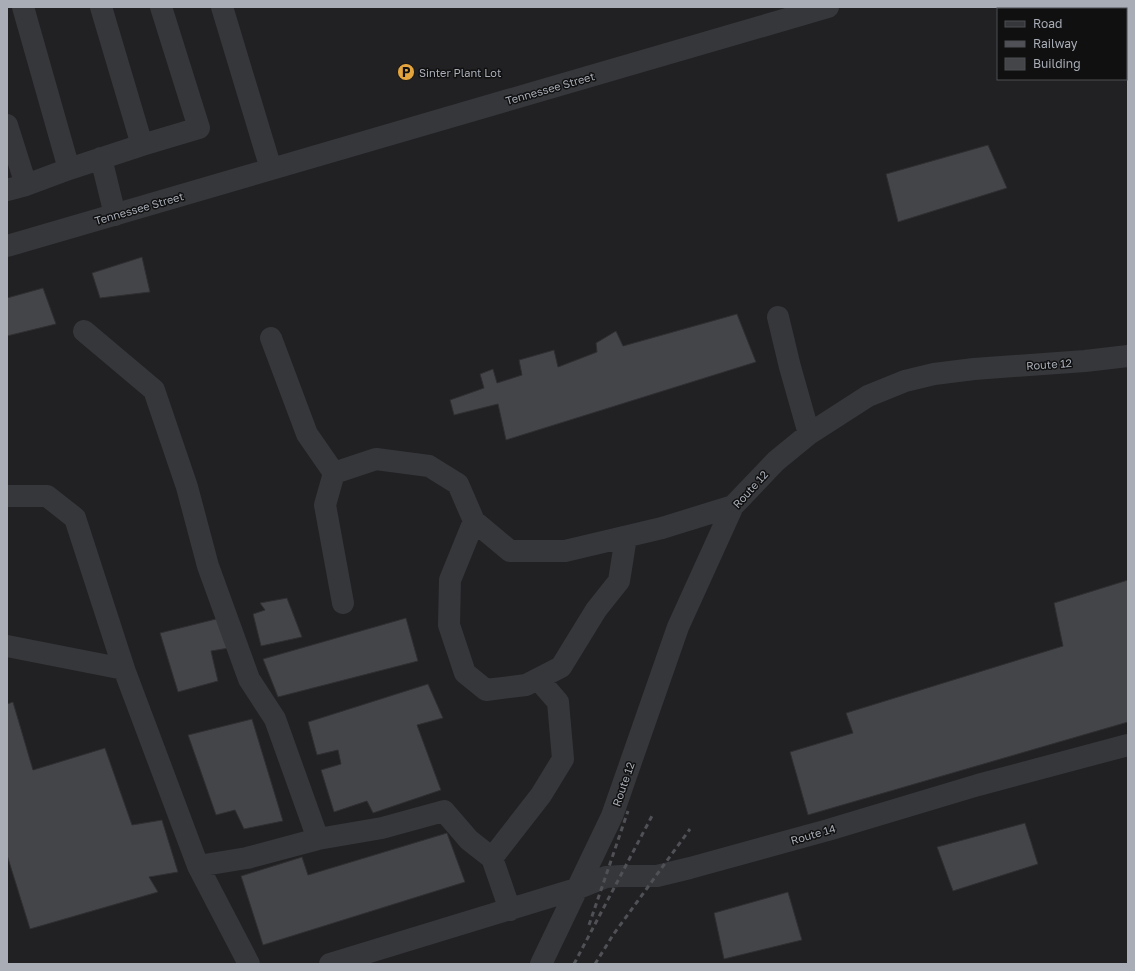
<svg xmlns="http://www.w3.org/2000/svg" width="1135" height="971" font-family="'Golos Text',sans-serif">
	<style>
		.built { fill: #212123; fill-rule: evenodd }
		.building { fill: #444549; stroke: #2f2f32 }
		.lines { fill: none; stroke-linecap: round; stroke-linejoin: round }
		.minor { stroke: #36373b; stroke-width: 22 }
		.rail { stroke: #4f5156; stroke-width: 3; stroke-dasharray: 5 4; stroke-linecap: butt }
		.labels { text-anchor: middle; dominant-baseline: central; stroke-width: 3; stroke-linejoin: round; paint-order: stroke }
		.poi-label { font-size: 11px; fill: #a8adb6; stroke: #101011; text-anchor: start }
		.street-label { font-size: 11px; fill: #a8adb6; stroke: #101011 }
	</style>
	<rect width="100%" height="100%" fill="#151516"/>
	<path class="built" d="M7,7H1128V964H7ZM998,9H1126V79H998Z"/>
	<path class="building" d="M988,145L1007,188L898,222L886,174Z
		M142,257L150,292L100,298L92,273Z
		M43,288L56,324L7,336V298Z
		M737,314L756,362L506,440L498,404L454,415L450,400L484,388L480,374L493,369L497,383L522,375L519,360L554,350L558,367L597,352L596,343L616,331L623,346Z
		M1128,580V722L808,815L790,752L853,733L846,713L1063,646L1054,603Z
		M287,598L302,637L261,646L253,614L265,610L260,603Z
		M220,618L235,647L211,651L218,681L178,692L160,633Z
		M406,618L418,661L278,697L263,659Z
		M428,684L443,718L417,725L441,790L373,813L367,801L334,812L321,770L341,764L338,750L317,755L308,722Z
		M13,702L33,770L105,748L132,825L162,820L178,872L149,877L158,892L30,929L7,855V704Z
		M252,719L283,821L244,829L235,810L216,815L188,735Z
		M1025,823L1038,864L953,891L937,847Z
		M447,833L465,882L263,945L241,876L302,857L308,875Z
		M788,892L802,940L724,959L714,913Z"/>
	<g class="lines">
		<path class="minor" d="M23,7L69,169L142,145
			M101,7L142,145L199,128L161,7
			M222,7L271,169
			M7,125L26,185L69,169
			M101,158L115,215
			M7,190L26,185
			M7,246L828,7
			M778,317L790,367L809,434
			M84,331L154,390L187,487L208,566L249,679L275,719L318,839L247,858L198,866
			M271,338L307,434L334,473
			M7,496H47L75,518L124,669L198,866L249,964
			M474,521L450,580L449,625L465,673L486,690L526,685L561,667L596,610L619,581L626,537
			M343,603L325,505L334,473L376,459L429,466L458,484L474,521L510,551H565L662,528L733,506
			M7,646L124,669
			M318,839L382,828L444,811L469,840L492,858L510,910
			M492,858L541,795L563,759L558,702L538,679
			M330,964L576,889L606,877L621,876H657L690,868L828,830L978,785L1128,745
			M541,964L612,816L678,627L733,506L776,461L809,434L868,396L905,381L934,374L974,369L1085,361L1128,356"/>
		<path class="rail" d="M589,925L628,811
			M574,964L653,814
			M595,964L613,935L690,829"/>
	</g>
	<defs>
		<g id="parking-disc" transform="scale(0.9)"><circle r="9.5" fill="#e5a53e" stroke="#101011"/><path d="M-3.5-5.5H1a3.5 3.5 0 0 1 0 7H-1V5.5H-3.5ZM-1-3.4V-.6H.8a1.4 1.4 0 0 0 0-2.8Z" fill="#111"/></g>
	</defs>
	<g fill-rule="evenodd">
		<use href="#parking-disc" x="406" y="72"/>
	</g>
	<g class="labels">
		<g class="poi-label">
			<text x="419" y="72">Sinter Plant Lot</text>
		</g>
		<g class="street-label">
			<text transform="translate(550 88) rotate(-16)">Tennessee Street</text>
			<text transform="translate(139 208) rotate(-16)">Tennessee Street</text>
			<text transform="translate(1049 364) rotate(-4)">Route 12</text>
			<text transform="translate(750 489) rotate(-48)">Route 12</text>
			<text transform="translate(623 784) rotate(-71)">Route 12</text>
			<text transform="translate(813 834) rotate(-16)">Route 14</text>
		</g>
	</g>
	<rect width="1135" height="971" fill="none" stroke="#a8adb6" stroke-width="16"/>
	<rect x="997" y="8" width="130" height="72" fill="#101011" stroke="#4d4f53"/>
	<rect x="1005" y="21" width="20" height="6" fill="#36373b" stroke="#4d4f53"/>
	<text x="1033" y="28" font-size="12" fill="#a8adb6">Road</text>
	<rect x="1005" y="41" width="20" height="6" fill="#4f5156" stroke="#4d4f53"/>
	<text x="1033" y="48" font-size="12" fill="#a8adb6">Railway</text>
	<rect x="1005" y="58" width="20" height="12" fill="#444549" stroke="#4d4f53"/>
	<text x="1033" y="68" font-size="12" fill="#a8adb6">Building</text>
</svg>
